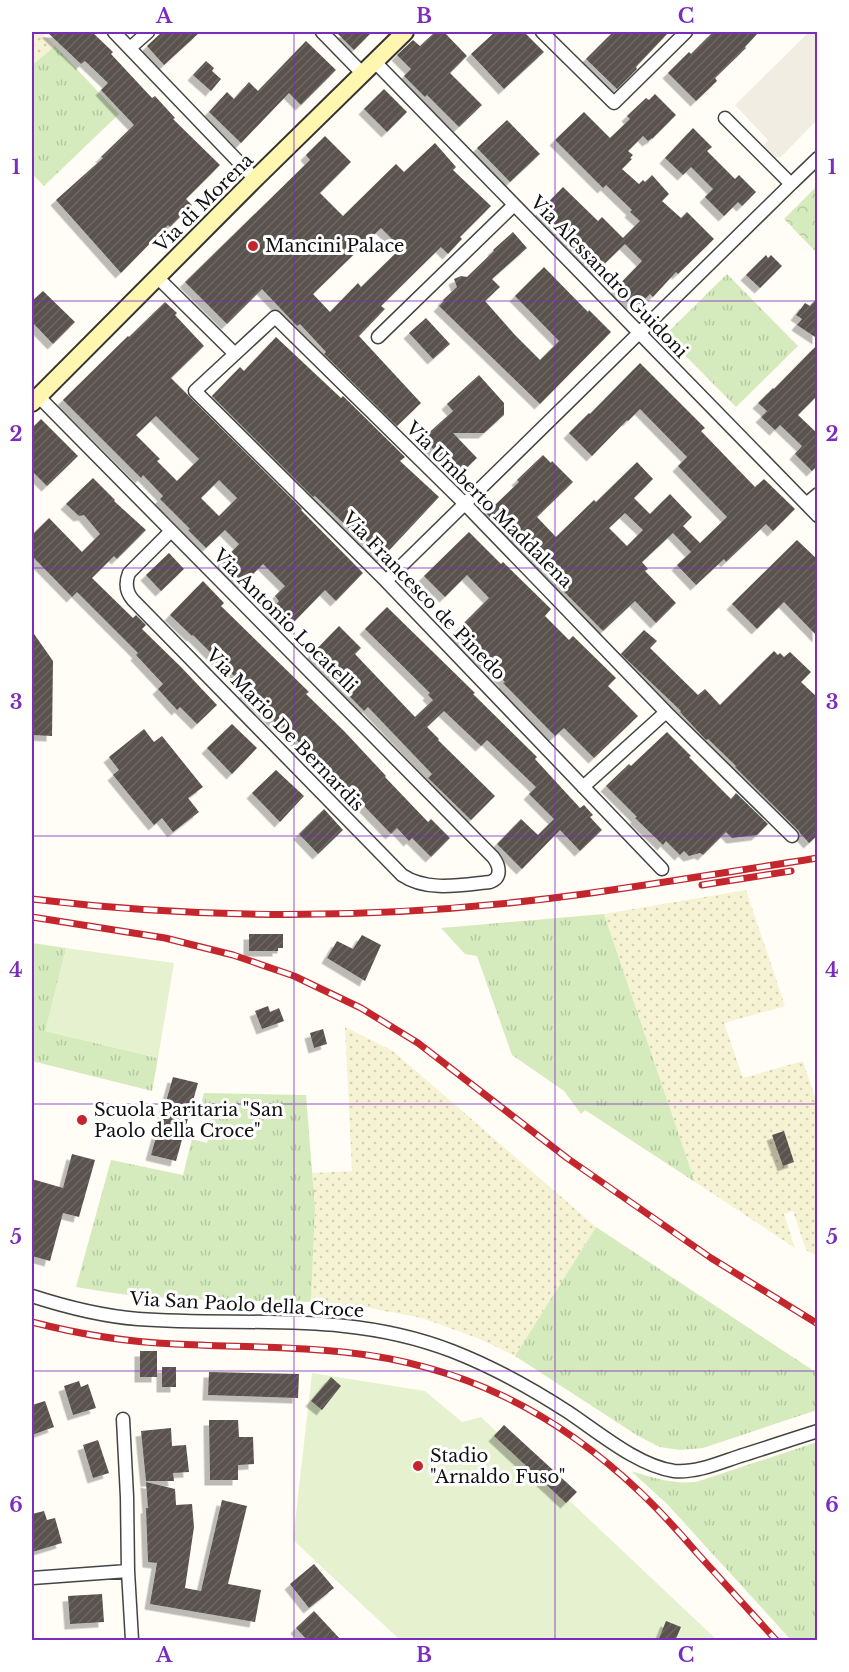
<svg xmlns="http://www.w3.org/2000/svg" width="849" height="1672" font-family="'Libre Baskerville',serif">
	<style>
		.farmland { fill: url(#farmland-dots) }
		.grass { fill: url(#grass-tufts) }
		.park { fill: url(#park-crowns) }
		.pitch { fill: #e6f2cf }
		.plaza { fill: #f1ede2 }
		.building { fill: url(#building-hatch); fill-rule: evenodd; filter: url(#shadow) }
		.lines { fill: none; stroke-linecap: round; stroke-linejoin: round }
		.street-casing { stroke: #444; stroke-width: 15 }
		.secondary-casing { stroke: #333; stroke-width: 20 }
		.street { stroke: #fff; stroke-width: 12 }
		.secondary { stroke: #fff6b0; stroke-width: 16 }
		.rail-casing { stroke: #c4262e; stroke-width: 7 }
		.rail { stroke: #fff; stroke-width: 4.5; stroke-dasharray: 14; stroke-linecap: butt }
		.grid { fill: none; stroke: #7b2cbf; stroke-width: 1.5; stroke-opacity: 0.55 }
		.poi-dot { fill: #c4262e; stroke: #fff; stroke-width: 2 }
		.labels { text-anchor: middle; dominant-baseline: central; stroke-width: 6; stroke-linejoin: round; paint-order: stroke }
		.street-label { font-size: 18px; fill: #111; stroke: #fff }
		.poi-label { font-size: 18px; fill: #111; stroke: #fff; text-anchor: start }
		.neatline { fill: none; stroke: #7b2cbf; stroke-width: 2 }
		.grid-label { font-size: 20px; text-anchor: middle; font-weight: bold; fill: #7b2cbf }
	</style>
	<defs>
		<pattern id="farmland-dots" width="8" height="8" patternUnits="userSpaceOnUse" patternTransform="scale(1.5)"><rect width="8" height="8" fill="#f6f3d4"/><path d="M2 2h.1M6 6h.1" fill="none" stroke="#d2cfb5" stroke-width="1.8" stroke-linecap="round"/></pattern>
		<pattern id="grass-tufts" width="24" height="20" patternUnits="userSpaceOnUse" patternTransform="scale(1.5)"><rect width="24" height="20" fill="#d5ebbd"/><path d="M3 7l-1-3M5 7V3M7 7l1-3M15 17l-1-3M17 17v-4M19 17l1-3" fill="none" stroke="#b6c8a1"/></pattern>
		<pattern id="park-crowns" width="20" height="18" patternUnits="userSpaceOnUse" patternTransform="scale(1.5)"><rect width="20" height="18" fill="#d5ebbd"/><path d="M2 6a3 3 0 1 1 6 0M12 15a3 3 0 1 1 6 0" fill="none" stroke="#b6c8a1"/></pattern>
		<pattern id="building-hatch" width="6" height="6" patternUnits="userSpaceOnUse" patternTransform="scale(1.5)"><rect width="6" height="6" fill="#5a524d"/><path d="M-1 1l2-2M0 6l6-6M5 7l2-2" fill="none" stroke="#6d6662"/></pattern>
		<filter id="shadow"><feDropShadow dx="-5.5" dy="5.5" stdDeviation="0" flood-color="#0004"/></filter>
	</defs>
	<rect width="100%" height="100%" fill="#fffdf5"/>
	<path class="farmland" d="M32,32H41L55,46L32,65Z
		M746,890L785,1006L724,1023L743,1078L803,1061L817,1103V1256L806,1250L793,1211L784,1214L795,1248L695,1182L604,914Z
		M345,1027L393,1051L596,1227L515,1356L480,1339L422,1318L354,1305L311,1302L315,1208L312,1173L352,1171Z"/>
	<path class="grass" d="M55,46L119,114L44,186L32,174V65Z
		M727,274L798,346L736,407L665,335Z
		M604,914L695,1182L585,1110L581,1114L564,1091L512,1055L477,956L465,954L441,928Z
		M32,943L66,948L46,1031L158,1058L152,1091L32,1061L33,1029L32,1028Z
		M204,1093L306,1095L315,1208L311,1302C232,1300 154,1302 76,1287L111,1160L183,1175L192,1139L207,1143L213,1117L199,1112Z
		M596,1227L817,1373V1410L703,1448L680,1450L660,1447L638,1436L515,1356Z
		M817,1442V1640H791L668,1505L631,1471C653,1478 673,1484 696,1482Z"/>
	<path class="park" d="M817,186V253L784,219Z"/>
	<path class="pitch" d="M66,948L174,963L158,1058L45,1031Z
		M312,1373L425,1391L462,1422L481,1417L717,1640H400L293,1540Z"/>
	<path class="plaza" d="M809,32H817V120L781,157L773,158L759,150L768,140L735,105Z"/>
	<path class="building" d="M47,32H92L113,52L111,54L152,98L155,96L175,118L173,119L220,165L186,199L192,205L170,227L168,225L121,273L56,200L103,158L101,157L134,125L101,90L108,83L85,61L81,64Z
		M162,32H200L164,65L147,46Z
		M336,32H372L354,50Z
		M435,32H444L467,56L450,73L482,105L459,127L427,95L425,97L404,76L411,69L397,55L413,40L420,46Z
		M495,32H524L544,52L504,89L471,54Z
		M613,32H669L636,67L637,69L617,89L586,59Z
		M713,32H759L745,47L746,48L715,78L717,81L696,101L668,73L689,52L691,54Z
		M306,41L336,70L301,105L289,93L241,143L209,112L227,92L234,99L249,82L258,91Z
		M206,61L214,68L212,71L221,79L211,91L193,75Z
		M384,89L407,112L387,132L364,109Z
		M655,94L676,115L652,139V138L648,141L643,136L628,151L633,155L630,158L632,159L622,169L639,184L643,180L645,182L652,175L669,194L662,201L681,218L687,212L714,239L678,274L676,272L653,297L650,294L640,304L636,300L631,305L615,289L642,261L625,244L595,273L571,248L572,247L538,213L563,187L598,221L602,217L623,238L640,221L630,212L632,210L606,185L603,188L555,140L584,112L610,138L630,119L627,116L646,98L649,100Z
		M507,120L540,154L510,182L477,148Z
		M693,128L712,147L707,151L735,179L739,175L756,192L742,206L738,202L724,216L705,197L713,189L691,167L683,175L665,158Z
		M325,136L351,162L320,193L343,216L396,164L404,172L435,143L456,167L453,170L491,206L460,237L462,239L448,254L441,247L381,306L385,309L359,336L421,403L397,426L324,354L326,352L300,324L297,326L262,289L227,324L185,282L310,160L306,155ZM381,228L401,248L361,287L358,283L330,312L313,294Z
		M513,232L527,248L492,279L500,287L485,301L515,335L540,360L559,341L515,296L544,267L588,312L589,310L611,332L540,404L439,306L444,301L443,300L457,287L454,279L461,276L467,277L494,251L493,250Z
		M766,255L768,258L771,255L782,266L760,288L746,275Z
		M43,291L75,322L53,344L32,322V301Z
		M818,297V339L797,325L802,319L796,315L805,303L810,306Z
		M165,302L177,313L175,315L204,346L171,378L302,509L301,510L363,573L336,601L325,590L291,625L287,622L283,626L272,616L275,614L271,610L279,601L275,596L285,586L263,564L242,585L221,563L239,544L225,530L206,548L188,530L190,529L160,499L163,496L143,475L141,478L63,400L128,336L129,337ZM156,416L199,459L177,481L157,461L160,459L136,435ZM219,480L237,498L219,516L201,498Z
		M426,318L450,344L433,359L409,333Z
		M276,337L341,398L343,396L405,457L400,461L439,497L381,559L315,496L313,497L212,396L240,367L244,371Z
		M818,344V395L798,415L818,434V465L812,471L795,454L802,446L780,425L775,430L761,417L767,411L758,403L773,388L774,389Z
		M640,363L705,428L701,431L755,487L764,479L795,509L773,531L766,524L726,562L724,559L696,585L677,565L691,552L673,533L642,562L648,569L645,571L676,603L656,623L635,601L603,631L485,512L494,503L496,504L519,482L517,480L543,455L551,463L552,461L573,482L537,517L556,537L594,500L596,502L637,462L653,479L634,498L650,514L670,494L692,517L683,526L700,543L727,517L678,466L687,457L640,409L628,421L627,420L592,456L569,433L589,413L590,414ZM625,513L643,530L627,546L609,528Z
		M479,375L504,403V415L484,433H453L477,458L458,476L423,438L453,411L447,404Z
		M41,419L78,456L47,486L32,471V428Z
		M93,478L115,500L114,501L146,530L117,559L114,556L92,578L133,618L136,615L146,625L142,629L181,667L217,705L197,724L180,707L177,710L158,689L163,684L136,655L138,653L77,592L72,597L32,556V535L49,518L82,552L100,534L84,515L79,516L66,504Z
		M469,532L501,564L503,562L551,609L545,616L569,640L573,636L616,678L608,686L638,716L594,758L564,728L555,736L503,683L505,682L455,632L489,598L467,575L445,597L424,576Z
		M797,540L818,560V637L784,602L757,629L732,604Z
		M169,553L184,569L161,591L146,575Z
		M203,581L224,603L221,606L309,692L306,694L344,731L386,776L385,777L428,822L431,819L450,838L431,857L412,838L409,841L397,828L391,834L318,758L316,759L282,726L281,728L245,692L247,689L193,635L192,636L170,615Z
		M387,607L475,693L473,694L537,757L535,759L580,808L584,805L593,815L590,817L602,830L580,851L560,830L522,869L497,844L521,819L538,835L554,819L529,794L536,787L487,740L481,746L444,711L427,727L439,739L438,740L495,796L471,820L428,778L432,774L368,707L364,711L310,656L339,626L361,648L355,654L415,717L433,700L428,695L430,693L365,629Z
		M644,630L657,641L650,648L698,695L705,689L720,705L774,651L778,655L780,653L784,657L790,652L811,672L801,682L818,698V835L809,843L800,833L799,831L735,767L736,766L708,739L706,740L680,712L681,711L621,654Z
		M32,631L53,661L52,736L32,735Z
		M232,724L257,748L232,774L207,748Z
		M144,729L154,742L162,736L203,787L188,798L199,812L173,832L162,818L154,825L113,775L119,770L109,757Z
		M667,732L691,756L689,757L731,799L736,793L768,824L757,835L732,838L726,832L703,855L700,853L689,856L684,851L680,855L666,841L663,845L635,818L637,817L606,786L629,764L631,766Z
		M276,770L304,796L280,822L252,793Z
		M324,809L343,830L318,854L299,834Z
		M249,934H283V948H278V951H249Z
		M362,935L381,945L365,981L327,958L337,941L353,949Z
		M268,1006L270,1012L279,1008L284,1021L262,1029L255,1011Z
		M323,1029L327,1044L314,1048L310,1033Z
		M173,1077L198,1083L176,1161L151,1155Z
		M784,1131L794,1162L783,1166L772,1135Z
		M72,1154L95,1160L79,1217L63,1213L50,1261L32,1256V1179L63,1188Z
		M140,1351H157V1377H140Z
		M162,1367H176V1387H162Z
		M209,1372L299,1374L298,1398L208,1395Z
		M331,1377L341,1386L322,1410L311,1401Z
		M79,1381L81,1387L88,1384L96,1408L73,1415L64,1386Z
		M45,1401L54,1427L32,1435V1405Z
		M209,1420H238L239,1437H253L254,1464L238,1465V1480H210Z
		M504,1425L577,1492L566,1503L494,1436Z
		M171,1428L172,1446L186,1445L189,1472L173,1473L174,1481H146L141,1431Z
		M98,1440L109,1473L93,1478L83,1445Z
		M146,1482L175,1489L176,1505L192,1504L194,1527L185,1588L201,1591L222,1500L247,1506L228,1584L261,1590L255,1622L150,1604L157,1563L148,1562L146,1508H148Z
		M44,1511L47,1520L55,1518L62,1543L32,1552V1514Z
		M314,1564L334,1588L309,1608L290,1584Z
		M102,1594L104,1622L70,1624L68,1596Z
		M314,1611L342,1641H308L296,1628Z
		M666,1621L681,1627L675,1641H658Z"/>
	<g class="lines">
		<g class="street-casing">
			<path id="street" d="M114,32L255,179
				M322,32L362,73
				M542,32L614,103L686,32
				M130,48L148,32
				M375,62L818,516
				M725,118L791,184L818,158
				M157,277L235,354L275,317L464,503L666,712L792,836
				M378,337L514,205
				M235,354L195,391L386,581L662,869
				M38,396L493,857C500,866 502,878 490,882C461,885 427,892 402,875L133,600C126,592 125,583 129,573L171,531
				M806,504L818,494
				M386,581L791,184
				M583,787L666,712
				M32,1296C66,1307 101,1316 138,1319C246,1327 346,1310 452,1351C493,1367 531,1388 568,1412C598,1432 638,1466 674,1471C696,1473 719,1463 740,1456C766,1448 792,1439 818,1431
				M128,1571L132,1640
				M32,1578L128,1571L127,1497L123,1419"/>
		</g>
		<g class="secondary-casing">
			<path id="secondary" d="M32,403L255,179L405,32"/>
		</g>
		<use href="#street" class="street"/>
		<use href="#secondary" class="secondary"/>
		<g class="rail-casing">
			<path id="rail" d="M702,885L791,871
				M32,899C214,921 402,919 584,894C662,883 740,870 818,858
				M32,917L165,938L233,955L294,976L361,1008L418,1043L567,1158L711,1258L818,1324
				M32,1322C78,1334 127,1342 175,1344C231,1347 287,1346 343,1352C461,1364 556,1412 641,1493C661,1512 679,1532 697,1553C723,1582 750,1611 776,1640"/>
		</g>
		<use href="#rail" class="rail"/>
	</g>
	<path class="grid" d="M294,32V1640M555,32V1640M32,301H818M32,568H818M32,836H818M32,1104H818M32,1371H818"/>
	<g class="poi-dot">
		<circle cx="253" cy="246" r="6"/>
		<circle cx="82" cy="1120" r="6"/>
		<circle cx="418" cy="1466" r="6"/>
	</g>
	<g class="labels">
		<g class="street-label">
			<text transform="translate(204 203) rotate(-45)">Via di Morena</text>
			<text transform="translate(609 277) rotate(46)">Via Alessandro Guidoni</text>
			<text transform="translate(489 505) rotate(45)">Via Umberto Maddalena</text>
			<text transform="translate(424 596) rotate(46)">Via Francesco de Pinedo</text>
			<text transform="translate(285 621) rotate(45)">Via Antonio Locatelli</text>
			<text transform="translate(285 730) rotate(46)">Via Mario De Bernardis</text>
			<text transform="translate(247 1305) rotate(3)">Via San Paolo della Croce</text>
		</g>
		<g class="poi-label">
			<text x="265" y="246">Mancini Palace</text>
			<text x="94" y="1110">Scuola Paritaria "San<tspan x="94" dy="21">Paolo della Croce"</tspan></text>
			<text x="430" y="1456">Stadio<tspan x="430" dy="21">"Arnaldo Fuso"</tspan></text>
		</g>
	</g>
	<rect width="849" height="1672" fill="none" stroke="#ffffff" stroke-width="66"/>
	<rect x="33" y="33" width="783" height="1606" class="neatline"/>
	<g class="grid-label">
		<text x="164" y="23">A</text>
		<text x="424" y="23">B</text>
		<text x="686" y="23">C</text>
		<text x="16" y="174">1</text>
		<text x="832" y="174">1</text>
		<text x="16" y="441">2</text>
		<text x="832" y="441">2</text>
		<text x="16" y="709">3</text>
		<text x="832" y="709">3</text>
		<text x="16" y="977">4</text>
		<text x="832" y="977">4</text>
		<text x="16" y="1244">5</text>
		<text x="832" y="1244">5</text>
		<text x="16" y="1512">6</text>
		<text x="832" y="1512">6</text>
		<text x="164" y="1662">A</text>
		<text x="424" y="1662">B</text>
		<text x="686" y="1662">C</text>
	</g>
</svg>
